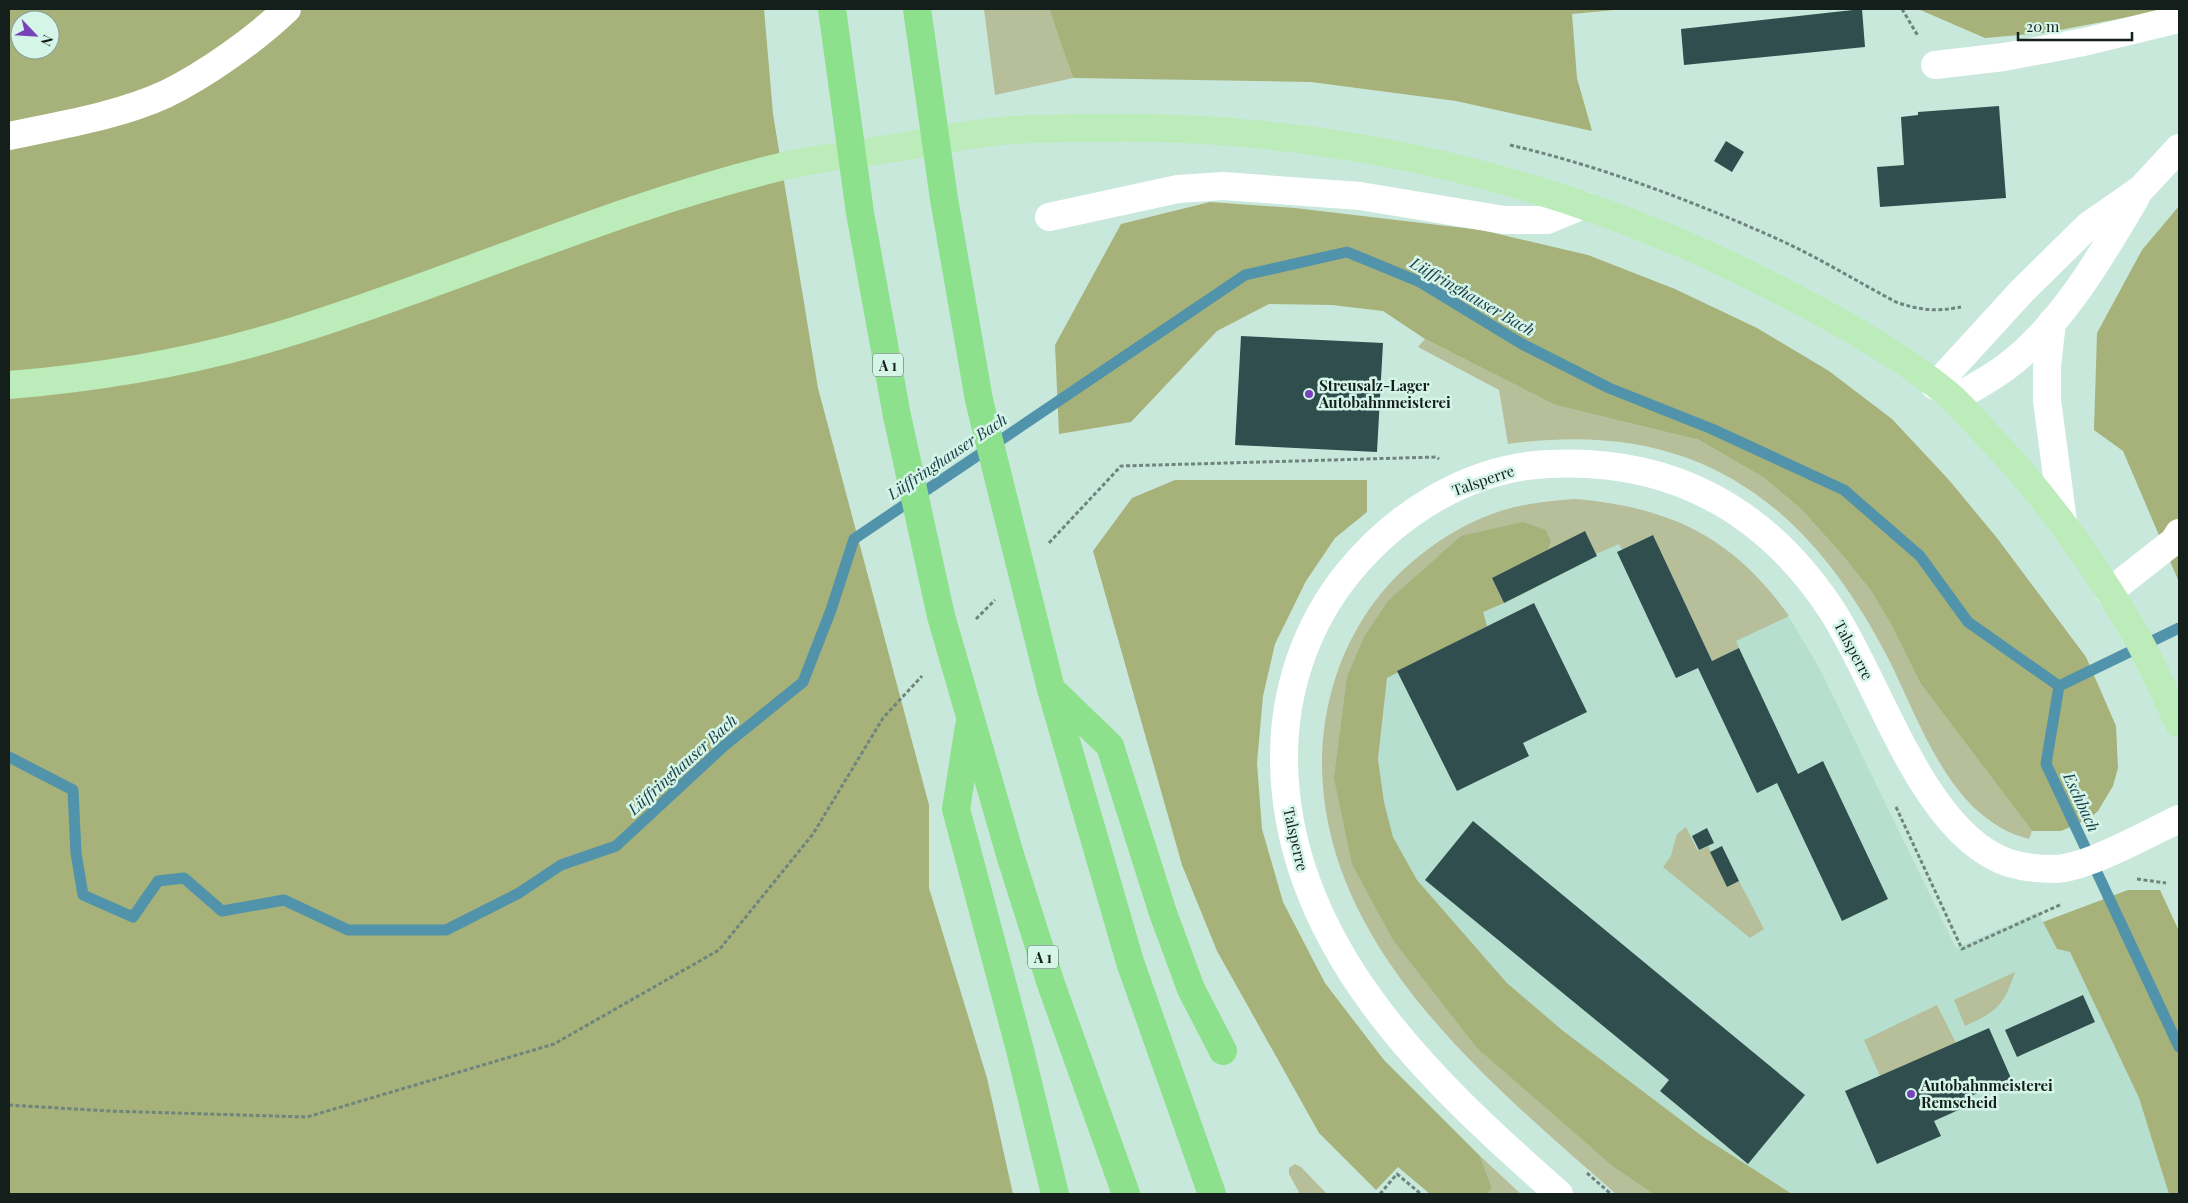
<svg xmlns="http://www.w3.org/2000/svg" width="2188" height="1203" font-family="'Playfair Display',serif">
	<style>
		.built { fill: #b7dfd0 }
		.green { fill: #b6be9a }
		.forest { fill: #a6b27a; fill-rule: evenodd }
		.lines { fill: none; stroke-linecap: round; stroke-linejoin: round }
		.stream { stroke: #5093aa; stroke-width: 11 }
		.building { fill: #304e4e }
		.path { stroke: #6f847c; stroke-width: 3; stroke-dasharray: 4 2.5; stroke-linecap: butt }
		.minor { stroke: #fff; stroke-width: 28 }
		.major { stroke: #bbecba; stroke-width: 28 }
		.highway { stroke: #8de08c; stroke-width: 28 }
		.poi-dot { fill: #7843ba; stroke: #d6f5e9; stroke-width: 2 }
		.labels { text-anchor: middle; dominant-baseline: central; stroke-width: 5; stroke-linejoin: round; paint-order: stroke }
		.shield { fill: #d6f5e9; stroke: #4e5f59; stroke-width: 1 }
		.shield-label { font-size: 14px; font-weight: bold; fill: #141f1b }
		.poi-label { font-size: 15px; font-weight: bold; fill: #141f1b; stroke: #d6f5e9; text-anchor: start }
		.street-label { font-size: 15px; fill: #141f1b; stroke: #d6f5e9 }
		.water-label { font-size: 16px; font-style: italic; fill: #1a3b46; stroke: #d6f5e9 }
	</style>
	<rect width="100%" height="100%" fill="#c9e8dc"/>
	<path class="built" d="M1585,531L1706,537L1734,555L1763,584L1792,622L1820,669L1956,948L2038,912L2057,949L2070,952L2139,1098L2169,1194H1792L1702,1136L1562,1030L1507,983L1417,880L1393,837L1384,802L1378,759L1387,678L1470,635L1483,612L1492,578Z"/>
	<path class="green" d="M984,9H1049L1073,78L995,95Z
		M1425,339L1555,405L1699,440L1764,478L1802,510L1844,557L1871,591L1892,626L1920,683L2032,831L2029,839C1950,819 1921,723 1888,658C1805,498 1693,418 1508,444L1499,390L1418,347Z
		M1575,499C1670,507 1733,537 1789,616L1736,641L1739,648L1712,661L1653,535L1622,550L1619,544L1596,554L1585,531L1548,550L1551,542L1364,637L1393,940L1615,1168L1653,1194H1616C1490,1083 1324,949 1322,765C1322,712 1336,661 1364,617C1393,571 1441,533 1492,514C1518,504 1547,501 1575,499Z
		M1686,827L1698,851L1708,846L1727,887L1739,881L1764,929L1750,938L1663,867L1671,856L1677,834Z
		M2015,972C2004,1005 1997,1012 1965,1026L1954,1000Z
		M1937,1005L1956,1043L1880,1076L1864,1040Z
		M1480,1156L1521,1194H1487L1492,1188Z
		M1295,1164L1301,1167L1327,1194H1300L1289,1174V1168Z"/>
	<path class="forest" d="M9,9H764L773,114L818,388L929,805V888L987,1078L1013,1194H9ZM20,20H50V50H20Z
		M1049,9H1625L1572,14L1577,78L1592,131L1456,101L1311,82L1073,78Z
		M1918,9H2171L2044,33L1985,38Z
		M1210,202L1295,208L1481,230L1588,255L1675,289L1757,328L1829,371L1892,419L1949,480L1997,538L2086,657L2116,726L2118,768L2113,786L2098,811L2089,819L2061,831H2032L1920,683L1892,626L1871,591L1844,557L1802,510L1764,478L1699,440L1555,405L1425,339L1383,311L1332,305L1269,304L1217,331L1131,422L1059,434L1055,345L1121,224Z
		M2179,206V582L2123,451L2094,430L2097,333L2142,250Z
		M1175,480H1367V512L1335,538L1306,581L1275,644L1263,696L1257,763L1262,829L1283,902L1325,983L1384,1060L1480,1156L1492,1188L1487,1194H1430L1398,1167L1376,1190L1319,1133L1217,951L1182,865L1093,551L1132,498Z
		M1523,522L1546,530L1551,542L1548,550L1492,578L1504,603L1483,612L1487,626L1387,678L1378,759L1384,802L1393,837L1417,880L1507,983L1562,1030L1702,1136L1792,1194H1653L1615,1168L1477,1048L1393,940L1352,864L1334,778L1347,677L1364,637L1388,601L1461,536Z
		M2128,890H2160L2179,931V1194H2169L2139,1098L2070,952L2057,949L2043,922Z"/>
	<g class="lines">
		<path class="stream" d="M2179,628L2059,686L2046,764L2179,1047
			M9,757L73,790L76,853L83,895L133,917L158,881L184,878L222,911L284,900L348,930H446L519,893L561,865L616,846L724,746L803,682L831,610L854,539L1245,275L1347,252L1420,282L1522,344L1609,388L1712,429L1844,490L1920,556L1968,622L2059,686"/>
	</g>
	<path class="building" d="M1862,9L1865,47L1684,65L1681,29Z
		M1999,106L2006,198L1880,207L1877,167L1904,165L1901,117L1918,115V112Z
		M1726,141L1744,152L1732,172L1714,161Z
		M1241,336L1383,343L1377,452L1235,445Z
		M1585,531L1597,556L1504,603L1492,578Z
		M1653,535L1712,661L1739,648L1798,774L1823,761L1888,899L1842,921L1777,783L1757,793L1698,668L1676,678L1617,552Z
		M1534,603L1587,712L1523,743L1529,756L1457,791L1397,671Z
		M1473,821L1805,1095L1748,1164L1660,1091L1669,1080L1425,880Z
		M1707,828L1714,843L1699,850L1692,836Z
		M1722,846L1739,881L1727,887L1710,852Z
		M2083,995L2095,1022L2017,1057L2005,1030Z
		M1989,1028L2011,1078L1971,1096L1974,1103L1934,1121L1941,1136L1877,1164L1845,1091Z"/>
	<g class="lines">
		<path class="path" d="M1902,9L1918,36
			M1510,145C1604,167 1695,202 1782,241C1821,259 1858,282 1896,302C1918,310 1937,312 1961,307
			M1049,543L1121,466L1436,457L1439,459
			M976,619L995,600
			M1896,807L1962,949L2062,904
			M2137,879L2166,883
			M9,1105L108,1111L307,1117L554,1044L719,950L813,834L883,718L922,676
			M1587,1173L1611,1194
			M1380,1194L1397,1174L1421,1194"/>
		<path class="minor" d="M1935,65L2004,57L2084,42L2179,19
			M9,136C61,125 118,116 166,94C205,75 256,39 287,9
			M1049,217L1178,189L1223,186L1360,196L1504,220H1547L1583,205
			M2052,322L2047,366V400L2063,522
			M1935,386L2022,291L2088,226L2141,189L2179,148
			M1954,399C1971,389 1990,379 2006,367C2061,326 2102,255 2136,197
			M2109,592L2174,541L2179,533
			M1559,1194C1429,1080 1284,944 1284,757C1284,690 1306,625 1348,573C1397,513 1470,467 1549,464C1670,458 1764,508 1831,609C1879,681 1923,835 2009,863C2022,867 2041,869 2054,869C2086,869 2149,833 2179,819"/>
		<path class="major" d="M9,385C107,377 203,360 297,330C460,279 617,206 784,166C819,158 857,154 893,148C929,143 965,134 1002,131C1034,128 1067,128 1099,128C1337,124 1572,181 1783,292C1837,320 1901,355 1949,395C1964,408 1977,424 1991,439C2045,495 2090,558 2130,625C2149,656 2163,691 2179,724"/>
		<path class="highway" d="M832,9L860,213L897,416L941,616L1011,858L1051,984L1126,1194
			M917,9L944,199L979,400L1051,689L1130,962L1212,1194
			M1052,690L1110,746L1163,913L1191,989L1223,1051
			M969,726L956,809L1020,1050L1055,1194"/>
	</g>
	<g class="poi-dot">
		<circle cx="1309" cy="394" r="5"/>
		<circle cx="1911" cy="1094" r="5"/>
	</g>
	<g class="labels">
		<g class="shield">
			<rect x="873" y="353.5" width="30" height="23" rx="4"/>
			<rect x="1028" y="945.5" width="30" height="23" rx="4"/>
		</g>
		<g class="shield-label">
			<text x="888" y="365">A 1</text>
			<text x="1043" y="957">A 1</text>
		</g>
		<g class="poi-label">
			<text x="1319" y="385">Streusalz-Lager<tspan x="1319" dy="17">Autobahnmeisterei</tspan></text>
			<text x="1921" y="1085">Autobahnmeisterei<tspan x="1921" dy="17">Remscheid</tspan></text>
		</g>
		<g class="street-label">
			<text transform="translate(1483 480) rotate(-19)">Talsperre</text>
			<text transform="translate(1854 650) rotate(62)">Talsperre</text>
			<text transform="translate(1296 839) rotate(77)">Talsperre</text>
		</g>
		<g class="water-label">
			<text transform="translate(1473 296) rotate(30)">Lüffringhauser Bach</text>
			<text transform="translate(947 456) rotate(-34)">Lüffringhauser Bach</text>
			<text transform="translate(682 764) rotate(-42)">Lüffringhauser Bach</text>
			<text transform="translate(2082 802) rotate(65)">Eschbach</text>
		</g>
	</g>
	<rect width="2188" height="1203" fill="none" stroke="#141f1b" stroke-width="20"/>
	<g transform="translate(35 35) rotate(115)"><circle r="24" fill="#d6f5e9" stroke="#889f97"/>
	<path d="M0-4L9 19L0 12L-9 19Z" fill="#7843ba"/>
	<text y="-8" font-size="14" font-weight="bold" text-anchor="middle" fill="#141f1b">N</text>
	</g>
	<path d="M2018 32v8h114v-8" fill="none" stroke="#141f1b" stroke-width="2.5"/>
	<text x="2026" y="32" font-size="15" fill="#141f1b" stroke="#d6f5e9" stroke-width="4" paint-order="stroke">20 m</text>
</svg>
